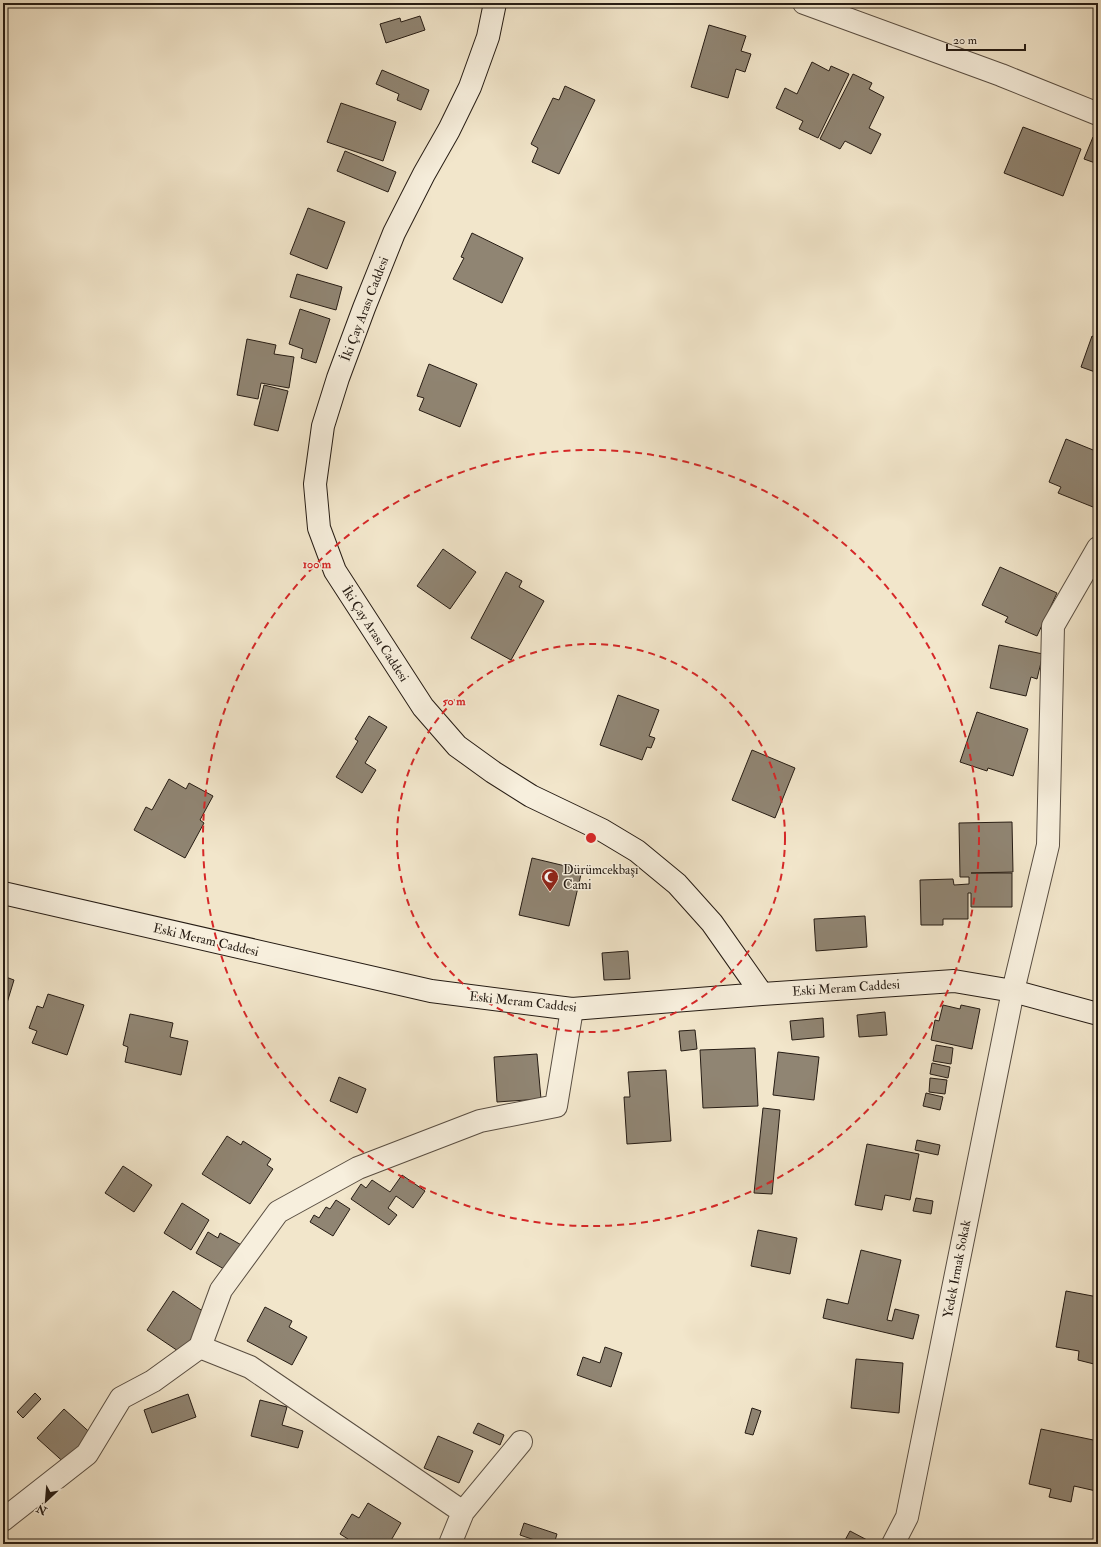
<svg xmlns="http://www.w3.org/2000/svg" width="1101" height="1547" font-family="'IM FELL Double Pica',serif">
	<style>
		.building { fill: #908573; stroke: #261c14 }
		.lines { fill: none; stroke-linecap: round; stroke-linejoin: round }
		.street-casing { stroke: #594e42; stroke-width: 24 }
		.secondary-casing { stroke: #261c14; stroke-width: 24 }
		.street { stroke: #f7efdd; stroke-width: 22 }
		.secondary { stroke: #f7efdd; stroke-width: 22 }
		.ring { fill: none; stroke: #d62828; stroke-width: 2; stroke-dasharray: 7 5 }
		.labels { text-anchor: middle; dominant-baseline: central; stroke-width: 3; stroke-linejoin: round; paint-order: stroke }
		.street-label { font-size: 13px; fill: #261c14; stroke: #f7efdd }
		.poi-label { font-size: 13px; fill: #261c14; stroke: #f7efdd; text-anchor: start }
		.centre { fill: #d62828; stroke: #f7efdd; stroke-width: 2 }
		.ring-label { font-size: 12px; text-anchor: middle; font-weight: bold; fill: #d62828; stroke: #f7efdd; stroke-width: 3; stroke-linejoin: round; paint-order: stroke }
	</style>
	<rect width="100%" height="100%" fill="#f2e6cb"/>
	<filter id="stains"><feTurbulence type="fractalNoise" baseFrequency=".005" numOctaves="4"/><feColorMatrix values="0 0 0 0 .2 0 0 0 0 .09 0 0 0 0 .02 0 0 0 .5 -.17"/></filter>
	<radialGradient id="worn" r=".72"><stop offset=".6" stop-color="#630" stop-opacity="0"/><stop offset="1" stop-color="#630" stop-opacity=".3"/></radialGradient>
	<path class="building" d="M420,16L425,30L386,43L380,24L400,18L401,22Z
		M709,25L746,36L741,51L751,54L745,72L736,69L728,98L691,87Z
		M812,62L829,71L831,66L849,74L818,138L799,129L803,121L776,108L785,88L797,94Z
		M382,70L429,90L421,110L397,100L399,94L376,84Z
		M853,74L872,83L869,89L884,97L869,128L881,134L871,154L845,141L840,149L820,139Z
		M565,86L595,100L559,174L532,162L538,148L531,144L553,98L559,100Z
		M341,103L396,122L383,161L327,142Z
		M1023,127L1081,149L1063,196L1004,173Z
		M1093,137L1098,139V164L1084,159Z
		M345,151L396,172L388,192L337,171Z
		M308,208L345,222L327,269L290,254Z
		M472,233L523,258L502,303L453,279L464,258L461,257Z
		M297,274L342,287L336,310L290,297Z
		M300,309L330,319L316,363L301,358L303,349L289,344Z
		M1092,336L1098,339V373L1081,367Z
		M247,339L276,345L274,354L294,357L289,388L261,383L258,399L237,395Z
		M429,364L477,384L460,427L419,410L424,398L417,396Z
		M264,385L288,391L278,431L254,425Z
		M1066,439L1098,452V509L1058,493L1061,487L1049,482Z
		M443,549L476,572L450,609L417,586Z
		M1000,567L1057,593L1037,636L1005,622L1008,617L982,605Z
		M506,572L522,581L519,587L544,601L511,660L471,638Z
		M999,645L1043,654L1037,679L1031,677L1026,696L990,688Z
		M618,695L659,710L649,736L655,738L651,748L647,747L642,760L600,745Z
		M977,712L1028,729L1013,776L988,768L987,771L960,762Z
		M369,716L387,727L365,763L376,770L362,793L336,777L358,741L355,739Z
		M752,750L795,768L775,818L732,800Z
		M169,779L186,789L189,783L213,796L200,820L204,823L185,858L134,830L146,807L152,810Z
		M1012,822L1013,872L971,873H1012V907H971V893H968V919H943V925H921L920,880L953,879L954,885L969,884V877H960L959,823Z
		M532,858L582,870L569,926L519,915Z
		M865,916L867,947L816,951L814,919Z
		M628,951L630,979L604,980L602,953Z
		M3,976L14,980L3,1016Z
		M48,994L84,1005L67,1055L32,1043L37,1031L29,1028L37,1006L43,1008Z
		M943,1005L960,1009L961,1005L980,1009L972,1049L931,1040L935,1020L939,1021Z
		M885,1012L887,1035L859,1037L857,1015Z
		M130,1014L173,1023L170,1037L188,1041L181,1075L125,1062L128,1047L123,1045Z
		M823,1018L824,1037L792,1040L790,1021Z
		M695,1030L697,1049L681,1051L679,1031Z
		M936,1045L953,1048L951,1064L933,1061Z
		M755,1048L758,1106L703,1108L700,1050Z
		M778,1052L819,1057L814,1100L773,1095Z
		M537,1054L541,1099L497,1102L494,1057Z
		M932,1063L950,1067L948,1078L930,1074Z
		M666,1070L671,1141L627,1144L624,1097H630L628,1072Z
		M339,1077L366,1089L357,1113L330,1101Z
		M930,1078L947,1080L945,1094L929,1092Z
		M926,1093L943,1097L940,1110L923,1106Z
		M763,1108L780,1110L772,1194L754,1193Z
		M227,1136L241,1145L243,1141L271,1159L267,1165L273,1169L250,1204L202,1174Z
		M917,1140L940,1145L938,1155L915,1150Z
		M867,1144L919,1154L910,1200L885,1195L882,1210L855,1205Z
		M123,1166L152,1185L134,1212L105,1193Z
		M402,1175L425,1191L413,1208L396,1196L388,1208L397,1215L389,1225L351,1199L361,1184L366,1188L372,1180L390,1192Z
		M916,1198L933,1201L931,1214L913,1211Z
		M336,1200L350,1209L333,1236L310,1222L314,1215L319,1218L326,1207L330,1209Z
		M182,1203L209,1220L191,1250L164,1233Z
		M758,1230L797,1238L790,1274L751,1266Z
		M208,1232L218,1238L220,1233L245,1247L231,1273L196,1253Z
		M861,1250L901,1260L887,1320L892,1321L895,1309L919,1315L913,1339L823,1318L827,1299L848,1304Z
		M173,1291L210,1316L184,1355L147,1330Z
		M1066,1291L1098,1297V1365L1078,1360L1079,1351L1056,1347Z
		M265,1307L292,1321L289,1327L307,1337L292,1365L247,1341Z
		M605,1347L622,1353L611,1387L577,1375L583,1357L600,1363Z
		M856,1359L903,1363L899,1413L851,1408Z
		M35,1393L41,1399L23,1418L17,1412Z
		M188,1394L196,1417L152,1433L144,1410Z
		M260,1400L287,1407L282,1425L303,1431L298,1448L251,1436Z
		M752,1408L761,1411L753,1435L745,1433Z
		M64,1409L96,1438L69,1467L37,1438Z
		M478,1423L504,1435L500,1445L473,1433Z
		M1041,1429L1098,1441V1482L1096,1491L1074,1486L1071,1502L1049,1497L1051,1489L1029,1484Z
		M438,1436L473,1451L459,1483L424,1468Z
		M368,1503L401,1523L389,1544H345L348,1539L340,1534L352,1514L359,1518Z
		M524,1523L557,1534L554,1544H546L520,1535Z
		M850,1531L869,1541L867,1544H847L844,1542Z"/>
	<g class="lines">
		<g class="street-casing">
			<path id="street" d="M804,3L1001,75L1098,114
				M200,1347L221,1290L278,1212L358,1168L480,1121L556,1106L572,1009
				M3,1520L87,1454L121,1398L153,1381L200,1347L250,1367L463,1512L521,1442
				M450,1544L463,1512
				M893,1544L907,1517L1013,991L1048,845L1053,626L1098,548"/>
		</g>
		<g class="secondary-casing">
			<path id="secondary" d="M495,3L488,37L470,87L449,130L424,174L394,233L364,308L338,378L323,426L315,484L319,528L335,571L423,707L457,746L493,772L531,796L602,830L637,851L677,884L712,923L762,994
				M3,893L431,991L572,1009L762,994L954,981L1013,991L1098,1014"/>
		</g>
		<use href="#street" class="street"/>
		<use href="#secondary" class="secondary"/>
	</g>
	<g class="ring">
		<circle cx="591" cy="838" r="194"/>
		<circle cx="591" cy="838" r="388"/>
	</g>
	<defs>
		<g id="mosque-pin" transform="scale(0.9)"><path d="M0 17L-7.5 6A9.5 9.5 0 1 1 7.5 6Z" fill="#8f2418" stroke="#f7efdd"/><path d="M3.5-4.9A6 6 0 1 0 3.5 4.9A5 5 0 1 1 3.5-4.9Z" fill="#fff"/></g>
	</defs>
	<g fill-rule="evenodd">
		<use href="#mosque-pin" x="550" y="877"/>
	</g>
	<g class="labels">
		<g class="street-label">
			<text transform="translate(365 309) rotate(-69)">İki Çay Arası Caddesi</text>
			<text transform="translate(375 634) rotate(57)">İki Çay Arası Caddesi</text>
			<text transform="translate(206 940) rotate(13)">Eski Meram Caddesi</text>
			<text transform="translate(846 988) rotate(-4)">Eski Meram Caddesi</text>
			<text transform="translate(523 1002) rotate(6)">Eski Meram Caddesi</text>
			<text transform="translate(957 1269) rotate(-79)">Yedek Irmak Sokak</text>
		</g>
		<g class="poi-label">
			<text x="563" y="870">Dürümcekbaşı<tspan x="563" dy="15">Cami</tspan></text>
		</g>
	</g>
	<circle cx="591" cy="838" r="6" class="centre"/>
	<g class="ring-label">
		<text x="317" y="568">100 m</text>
		<text x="454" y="705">50 m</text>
	</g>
	<rect width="1101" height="1547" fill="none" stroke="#f2e6cb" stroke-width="16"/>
	<rect x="4" y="4" width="1093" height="1539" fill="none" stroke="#261c14" stroke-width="2"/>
	<rect x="8" y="8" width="1085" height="1531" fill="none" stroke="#261c14"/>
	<g transform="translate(46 1501) rotate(206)" stroke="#f7efdd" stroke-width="3" paint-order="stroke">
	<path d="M0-3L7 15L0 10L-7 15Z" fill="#261c14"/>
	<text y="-6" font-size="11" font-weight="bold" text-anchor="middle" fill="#261c14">N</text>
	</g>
	<path d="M947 44v6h78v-6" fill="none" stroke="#261c14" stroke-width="2"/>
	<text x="953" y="44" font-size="12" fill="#261c14" stroke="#f7efdd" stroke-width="3" paint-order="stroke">20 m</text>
	<rect width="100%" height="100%" filter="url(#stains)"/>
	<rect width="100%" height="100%" fill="url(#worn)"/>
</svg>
